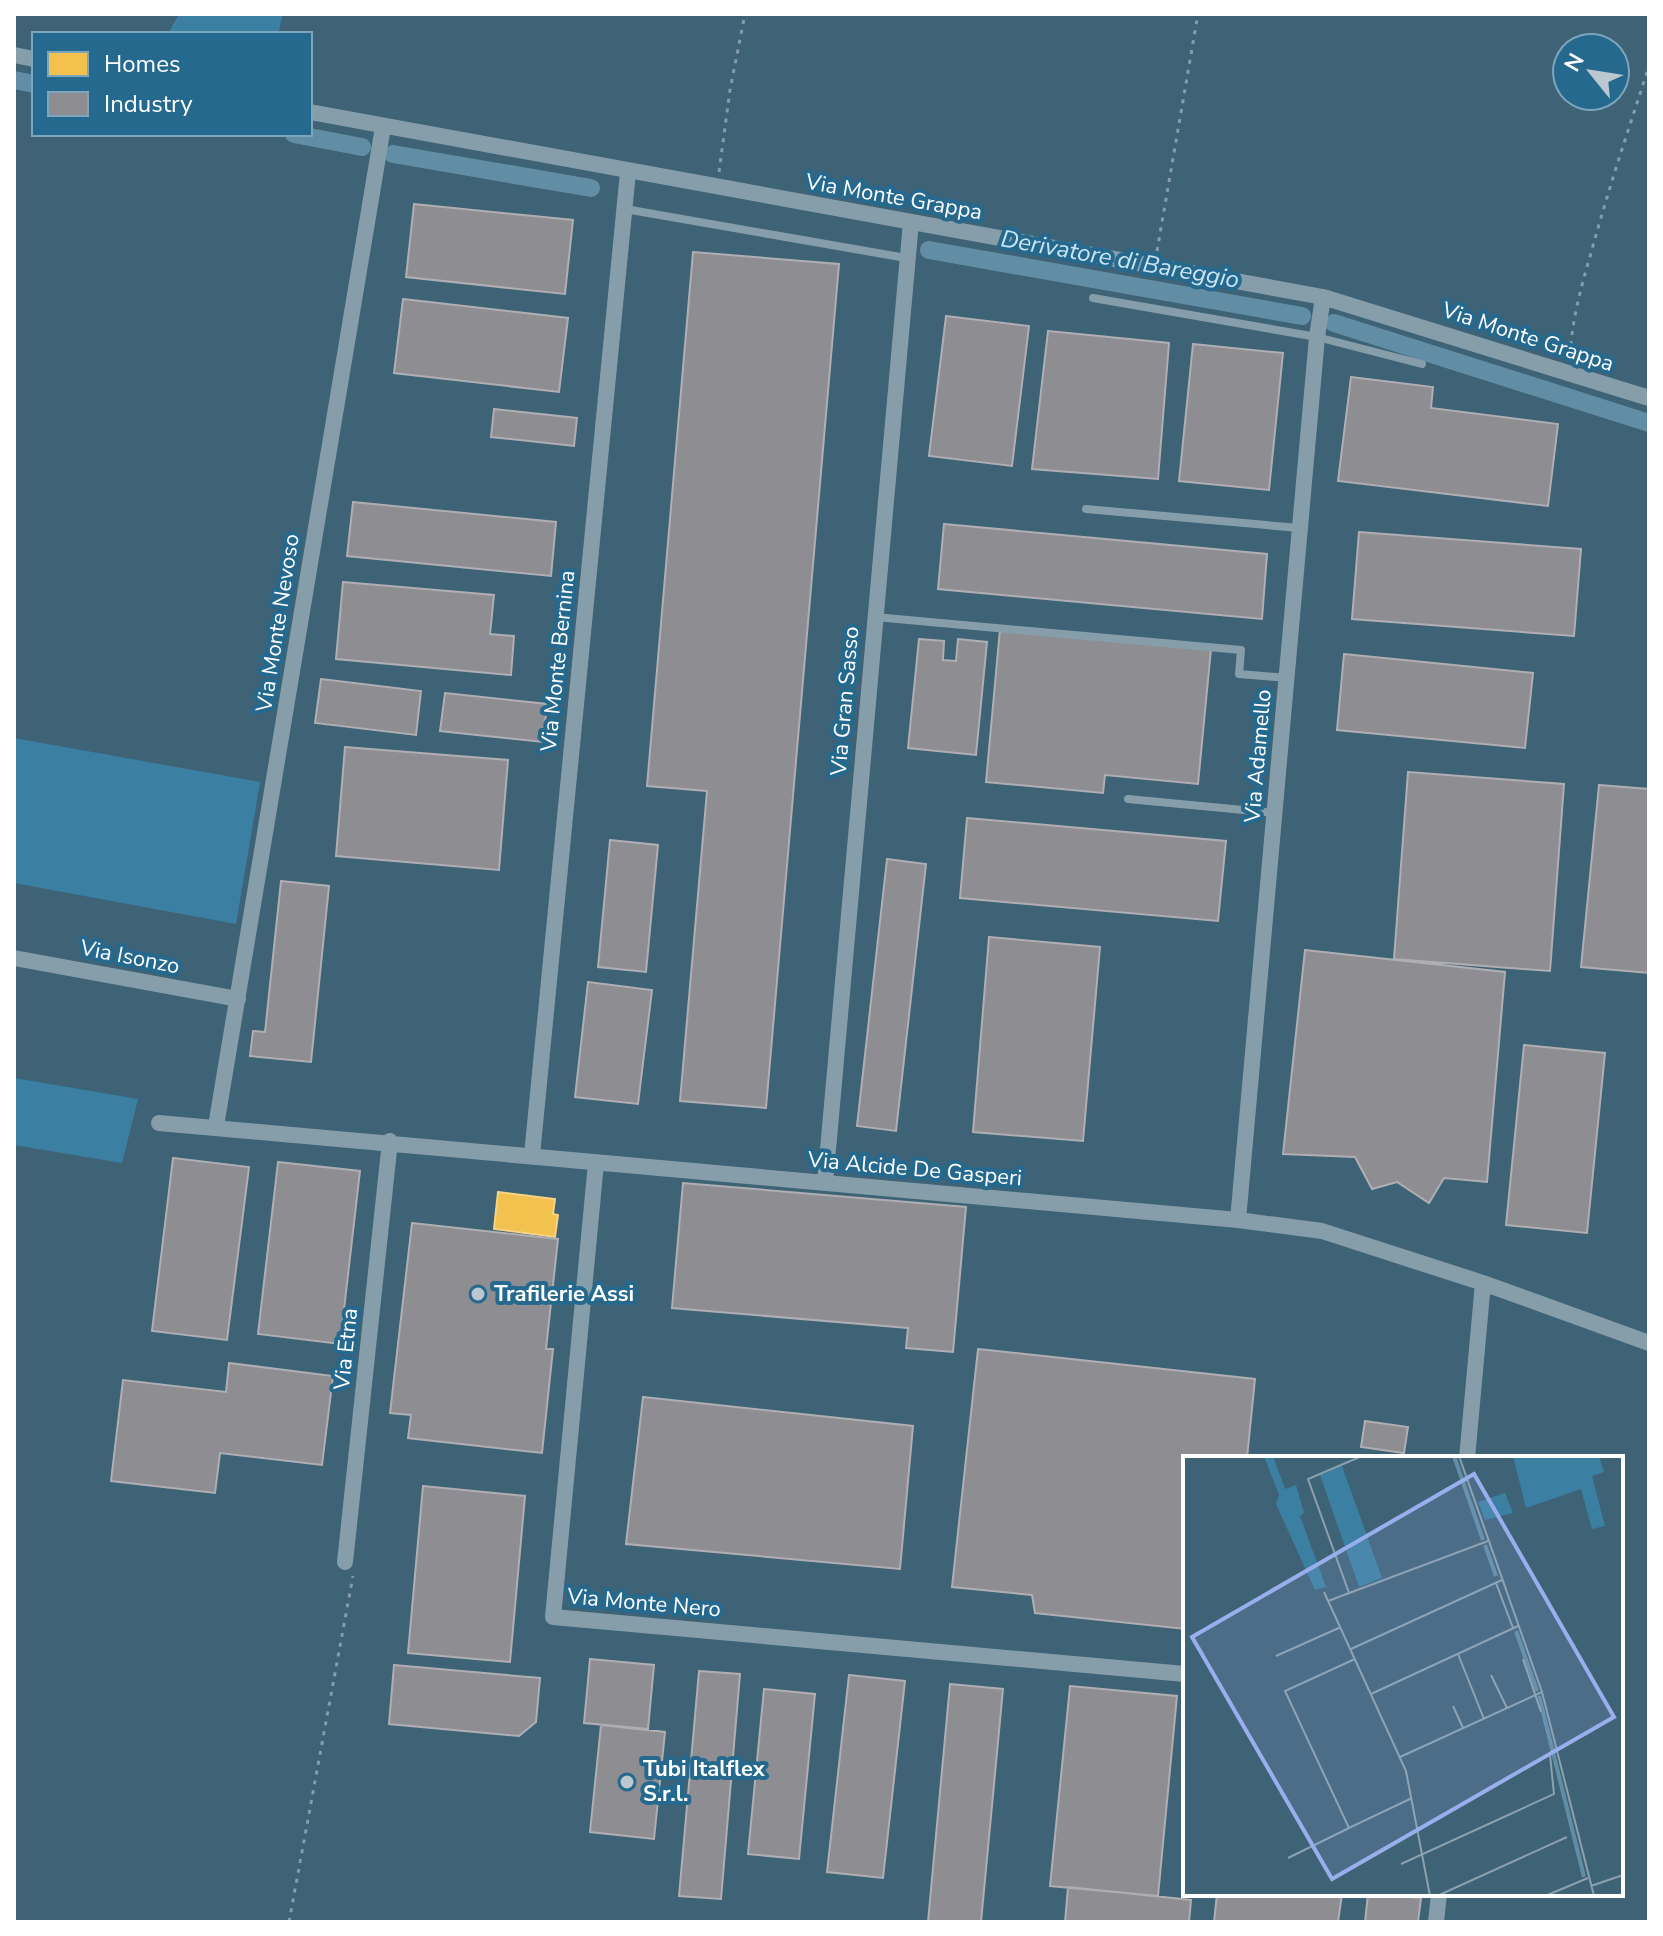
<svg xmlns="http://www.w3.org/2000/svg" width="1663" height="1936" font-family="'Nunito Sans',sans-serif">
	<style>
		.green { fill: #3b80a3 }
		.homes { fill: #f2c14e; stroke: #f6d483; stroke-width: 2 }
		.industry { fill: #8d8d92; stroke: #afafb3; stroke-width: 2 }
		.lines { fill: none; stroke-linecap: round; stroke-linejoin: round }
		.canal { stroke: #628ea5; stroke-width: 18 }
		.path { stroke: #859eaa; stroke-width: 3; stroke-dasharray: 4 6; stroke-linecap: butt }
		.service { stroke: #859eaa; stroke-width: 8 }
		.minor { stroke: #859eaa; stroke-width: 16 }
		.poi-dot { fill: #bbc8cf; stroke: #26698e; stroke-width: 3 }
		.labels { text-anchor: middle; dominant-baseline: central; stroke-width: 8; stroke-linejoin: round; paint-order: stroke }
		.street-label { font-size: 22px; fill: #fff; stroke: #26698e }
		.poi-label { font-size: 22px; font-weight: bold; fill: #fff; stroke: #26698e; text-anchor: start }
		.water-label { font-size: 24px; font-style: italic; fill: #c8e5f3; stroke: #26698e }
		.inset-river { fill: none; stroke: #628ea5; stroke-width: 4 }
		.inset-road { fill: none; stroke: #8ba1ad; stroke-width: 2 }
		.view { fill: #99afed; fill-opacity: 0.15; stroke: #99afed; stroke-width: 4 }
		.inset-edge { fill: none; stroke: #fff; stroke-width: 4 }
	</style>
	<rect width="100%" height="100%" fill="#3e6276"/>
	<path class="green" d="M179,14H283L278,34H168Z
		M14,738L260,782L236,924L14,883Z
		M14,1078L138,1099L122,1163L14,1145Z"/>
	<path class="homes" d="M498,1192L555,1199L553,1214L558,1215L555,1237L494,1229Z"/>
	<path class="industry" d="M414,204L573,220L565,294L406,277Z
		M693,252L839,264L766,1108L680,1101L707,791L647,786Z
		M403,299L568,318L559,392L394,373Z
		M946,316L1029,326L1012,466L929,456Z
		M1048,331L1169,343L1158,479L1032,469Z
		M1193,344L1283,353L1269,490L1179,481Z
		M1351,377L1433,387L1431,408L1558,424L1548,506L1338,481Z
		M494,409L577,418L574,446L491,437Z
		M353,502L556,522L551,576L347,556Z
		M944,524L1267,554L1262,619L938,589Z
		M1359,532L1581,549L1574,636L1352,619Z
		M343,582L494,595L490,634L514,636L511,675L336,659Z
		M1000,629L1211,649L1198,784L1105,775L1103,793L986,782Z
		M919,639L944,641L943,660L956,661L958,639L987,642L976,755L908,748Z
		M1344,654L1533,673L1525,748L1337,730Z
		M321,679L421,691L416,735L315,723Z
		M445,693L547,704L543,742L440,731Z
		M345,747L508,760L499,870L336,856Z
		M1408,772L1564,784L1550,971L1394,959Z
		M1599,785L1649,789V973L1581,967Z
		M967,818L1226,841L1218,921L960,898Z
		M610,840L658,845L646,972L598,967Z
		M887,859L926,864L896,1131L857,1126Z
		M281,881L329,886L311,1062L250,1056L253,1031L265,1032Z
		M989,937L1100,947L1083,1141L973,1132Z
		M1305,950L1505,972L1487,1182L1444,1178L1429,1203L1397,1182L1372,1189L1355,1157L1283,1154Z
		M588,982L652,990L638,1104L575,1097Z
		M1524,1045L1605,1053L1587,1233L1506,1225Z
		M173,1158L249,1167L227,1340L152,1331Z
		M278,1162L360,1171L340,1344L258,1334Z
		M683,1183L966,1207L953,1352L906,1348L908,1328L672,1308Z
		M412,1223L558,1239L546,1349H553L542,1453L408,1438L411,1415L390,1413Z
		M978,1349L1255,1379L1247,1458H1185V1629L1035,1613L1032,1595L952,1587Z
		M229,1363L333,1376L322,1465L220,1453L215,1493L111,1481L123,1380L226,1392Z
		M643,1397L913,1426L900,1569L626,1544Z
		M1365,1421L1408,1427L1404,1453L1361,1447Z
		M423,1486L525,1496L510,1662L408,1653Z
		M590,1659L654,1665L648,1729L584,1723Z
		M394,1665L540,1678L536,1722L519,1736L389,1724Z
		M699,1671L740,1674L721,1899L679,1896Z
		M849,1675L905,1681L883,1878L827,1872Z
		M950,1684L1003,1689L981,1922H928Z
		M1070,1686L1177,1696L1158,1896L1050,1886Z
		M764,1689L815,1694L799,1859L748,1854Z
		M601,1725L665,1732L654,1839L590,1832Z
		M1068,1887L1191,1900L1189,1922H1065Z
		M1217,1894H1342L1338,1922H1214Z
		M1368,1894L1421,1898L1418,1922H1365Z"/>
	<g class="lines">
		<path class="canal" d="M14,80L34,84
			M294,134L362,147
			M393,154L591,188
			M929,250L1302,316
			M1334,323L1649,423"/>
		<path class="path" d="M719,172L730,90L745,14
			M1157,251L1198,14
			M1570,355C1572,320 1581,287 1591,253C1608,190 1629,128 1649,66
			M289,1922L353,1576"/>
		<path class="service" d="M625,209L906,258
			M1093,298L1317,337L1422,364
			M1086,509L1299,528
			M875,617L1241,650L1239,674L1287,678
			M1128,799L1275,813"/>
		<path class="minor" d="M14,55L34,59
			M310,112L1323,297L1649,398
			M14,958L238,999
			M159,1123L1238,1220L1322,1231L1483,1283L1649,1343
			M216,1126L383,127
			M532,1155L628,172
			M596,1163L553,1617L1185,1674
			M825,1183L911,222
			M1238,1220L1317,337L1323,297
			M1467,1458L1483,1283
			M345,1562L390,1141
			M1436,1922L1439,1894"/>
	</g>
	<g class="poi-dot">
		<circle cx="478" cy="1294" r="8"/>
		<circle cx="627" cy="1782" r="8"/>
	</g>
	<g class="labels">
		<g class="street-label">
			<text transform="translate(894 197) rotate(10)">Via Monte Grappa</text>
			<text transform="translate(1528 337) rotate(18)">Via Monte Grappa</text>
			<text transform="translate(278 623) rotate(-81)">Via Monte Nevoso</text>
			<text transform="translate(558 661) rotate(-84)">Via Monte Bernina</text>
			<text transform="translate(845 701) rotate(-85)">Via Gran Sasso</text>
			<text transform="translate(1258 756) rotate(-85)">Via Adamello</text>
			<text transform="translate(130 957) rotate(11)">Via Isonzo</text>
			<text transform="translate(915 1169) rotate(5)">Via Alcide De Gasperi</text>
			<text transform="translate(346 1349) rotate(-84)">Via Etna</text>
			<text transform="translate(644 1603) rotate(5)">Via Monte Nero</text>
		</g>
		<g class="poi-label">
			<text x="494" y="1294">Trafilerie Assi</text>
			<text x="643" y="1769">Tubi Italflex<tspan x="643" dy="25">S.r.l.</tspan></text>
		</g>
		<g class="water-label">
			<text transform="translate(1120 259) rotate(10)">Derivatore di Bareggio</text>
		</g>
	</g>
	<g transform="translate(1183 1456)">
		<rect width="440" height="440" fill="#3e6276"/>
		<path d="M81,0H90L102,33L113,29L121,57L117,60L143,131L132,134L93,48L96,39ZM330,0H416L421,16L409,20L422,70L409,73L398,33L343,52ZM159,10L199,122L176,131L137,19ZM322,37L330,57L302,64L295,46Z" fill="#3b80a3"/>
		<path class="inset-river" d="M271,0L300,84M302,89L313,120M333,175L354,235M356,240L401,421"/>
		<path class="inset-road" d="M276,0L359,236L411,440M313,127L330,172M141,136L223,315L247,440M166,137L125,23L179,0M145,145L305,85M168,193L319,124M275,198L301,263M93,200L158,171M172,203L102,235L166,372L229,342M340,203L358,256M308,219L324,252M188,238L335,170M270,250L280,272M217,301L359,236M105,402L166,372M218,408L371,338L367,299M408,430L440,419M254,440L384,381M362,440L405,422"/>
		<path class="view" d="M291,18L431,261L149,423L9,181Z"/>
		<rect width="440" height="440" class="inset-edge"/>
	</g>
	<rect width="1663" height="1936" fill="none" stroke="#ffffff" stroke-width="32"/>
	<rect x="32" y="32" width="280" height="104" fill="#26698e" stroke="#7da5bb" stroke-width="2"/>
	<rect x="48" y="52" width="40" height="24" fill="#f2c14e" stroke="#7da5bb" stroke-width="2"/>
	<text x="104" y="72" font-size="24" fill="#ffffff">Homes</text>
	<rect x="48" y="92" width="40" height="24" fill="#8d8d92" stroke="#7da5bb" stroke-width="2"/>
	<text x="104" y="112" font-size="24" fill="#ffffff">Industry</text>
	<g transform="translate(1591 72) rotate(300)"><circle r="38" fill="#26698e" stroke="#7da5bb" stroke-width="2"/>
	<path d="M0-6L14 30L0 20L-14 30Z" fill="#bbc8cf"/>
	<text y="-12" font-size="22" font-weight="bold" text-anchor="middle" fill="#ffffff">N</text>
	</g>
</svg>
